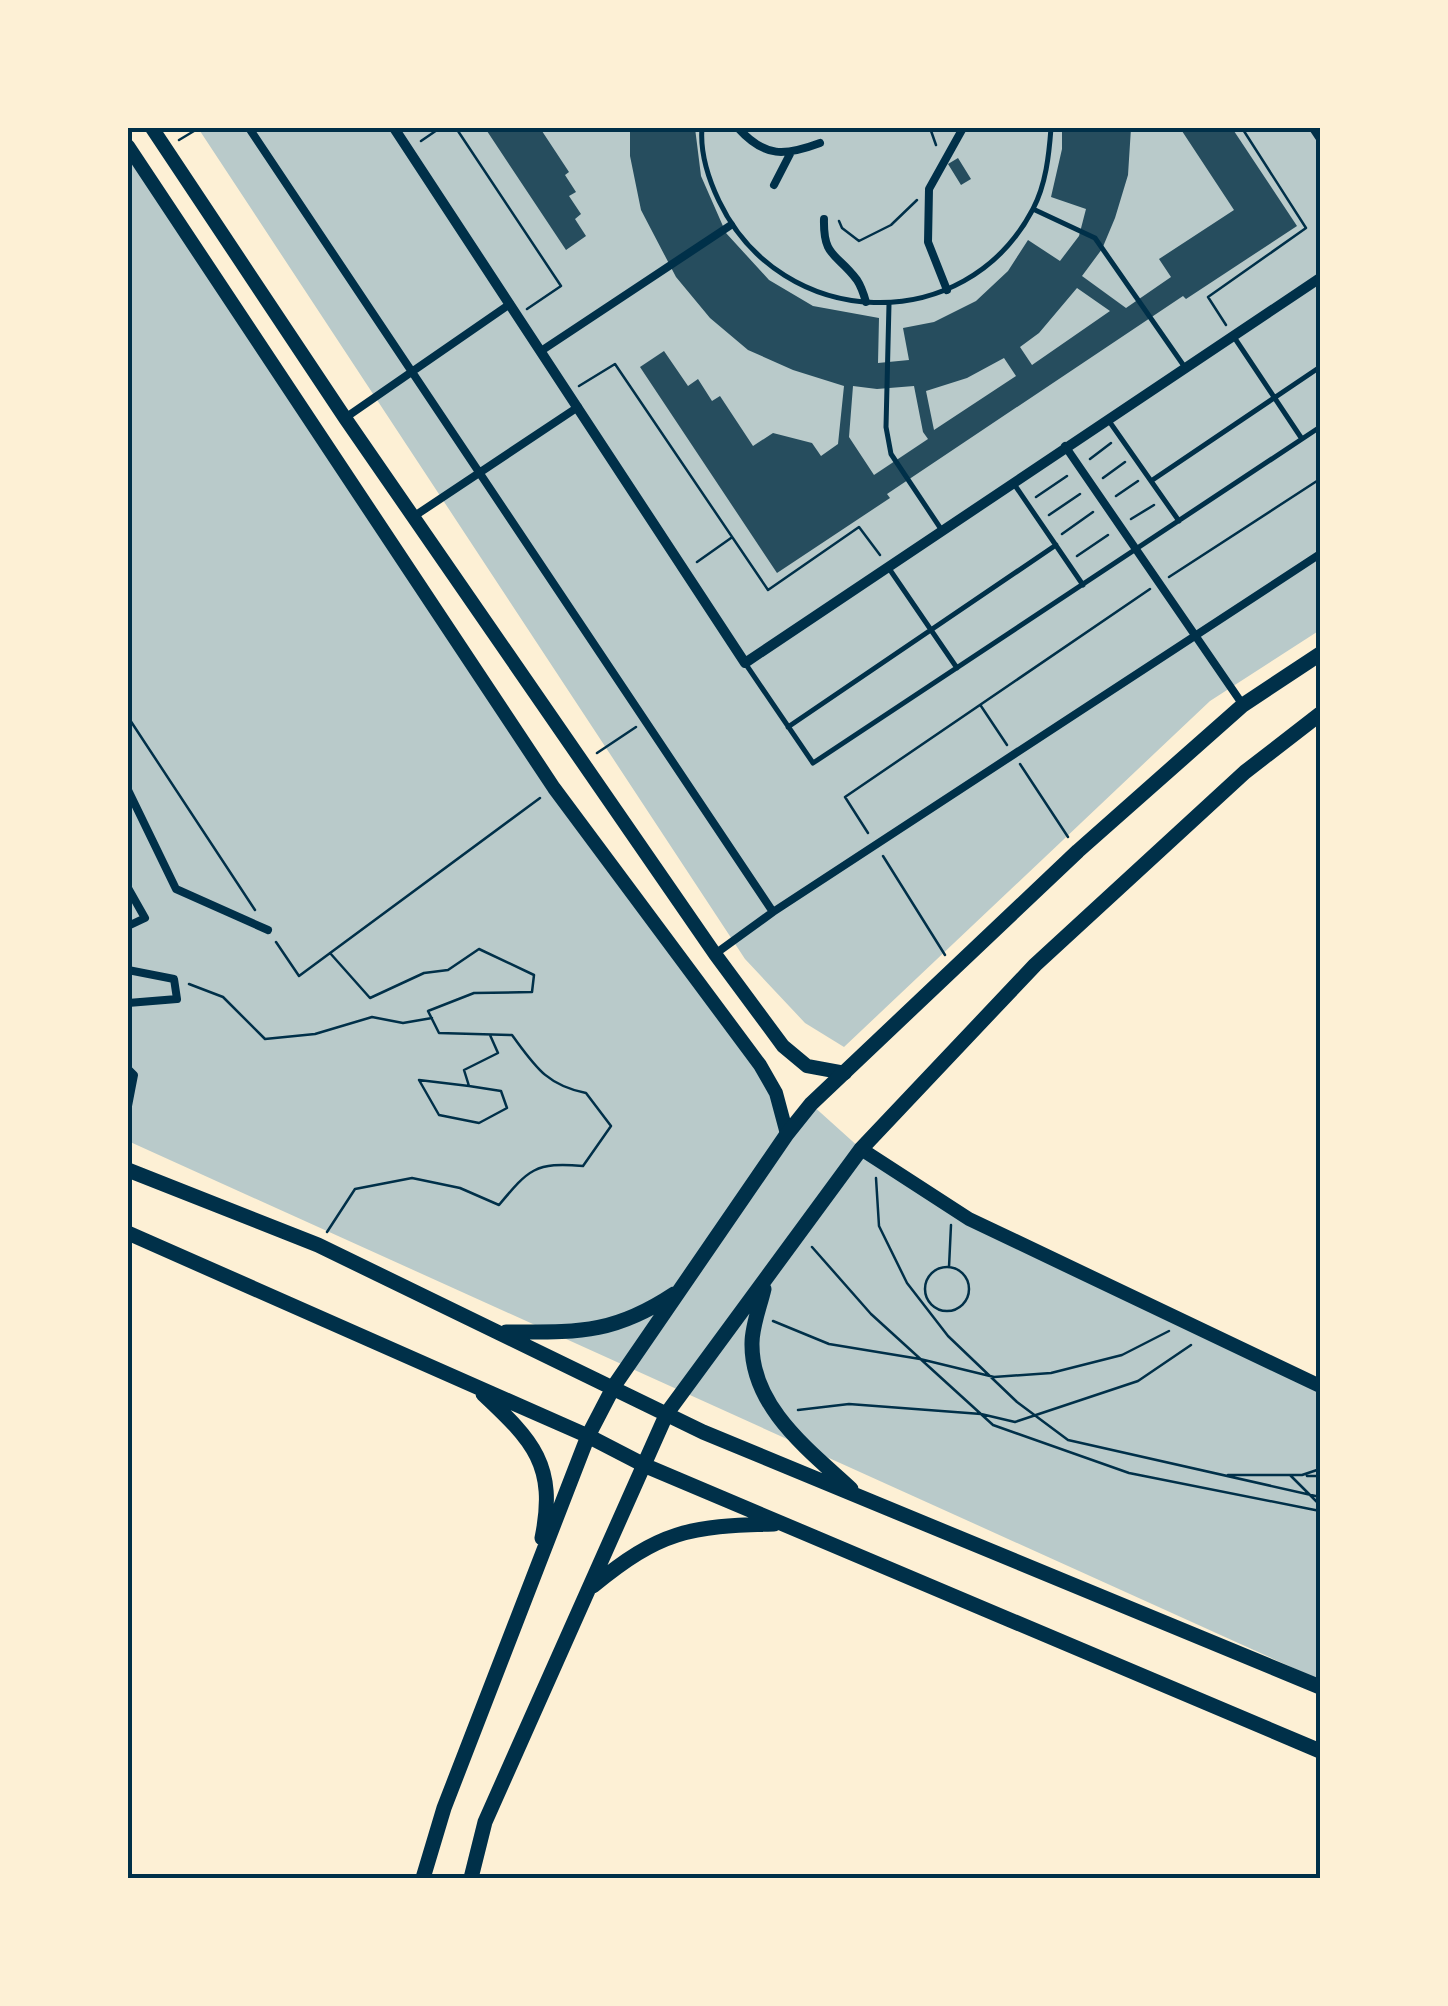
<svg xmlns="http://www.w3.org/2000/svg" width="1448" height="2006" font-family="Cabin,sans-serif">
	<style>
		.green { fill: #b9caca }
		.building { fill: #264d5e; fill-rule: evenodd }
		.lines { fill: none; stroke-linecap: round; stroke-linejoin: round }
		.path { stroke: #003049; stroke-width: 2.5 }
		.service { stroke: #003049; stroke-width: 5 }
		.pedestrian { stroke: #003049; stroke-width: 8 }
		.minor { stroke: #003049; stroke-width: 10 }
		.tertiary { stroke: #003049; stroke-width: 14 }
		.secondary { stroke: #003049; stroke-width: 15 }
		.neatline { fill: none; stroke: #003049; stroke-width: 4 }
	</style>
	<rect width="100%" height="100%" fill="#fdf0d5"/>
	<path class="green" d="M198,128H1320V630L1210,701L844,1047L805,1023L745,959Z
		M128,146L554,788L760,1065L787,1133L811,1104L861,1149L969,1219L1320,1386V1680L128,1141Z"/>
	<path class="building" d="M485,128H540L569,172L565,175L576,192L569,196L581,214L575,219L586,236L566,250Z
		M630,128H695L701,176L726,233L769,280L813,306L879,318L878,363L909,360L903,328L934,322L976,301L1008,271L1028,240L1060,261L1079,236L1086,209L1051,197L1062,149V128H1131L1128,175L1115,218L1102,249L1082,276L1126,308L1171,277L1159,259L1234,210L1180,128H1232L1297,226L1186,299L1183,296L887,494L890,498L777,573L640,367L664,351L688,386L698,379L712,401L720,396L753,446L773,433L812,443L821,456L838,444L844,386L793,370L748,350L710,318L676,277L641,210L630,156ZM1077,288L1110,311L1032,365L1020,347L1039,333ZM1004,358L1016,376L934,430L926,391L967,378ZM853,386L877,389L914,386L923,432L928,439L874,475L849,437Z
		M958,158L971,179L961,185L948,164Z"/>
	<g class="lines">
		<path class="path" d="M456,128L561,286L527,309
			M930,128L936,145
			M179,140L199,128
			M421,141L440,128
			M839,221L842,228L859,241L891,225L917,200
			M1226,325L1208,297L1306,228L1242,128
			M579,386L615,364L768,590L859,527L880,555
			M1090,459L1111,443
			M1103,478L1125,462
			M1116,496L1138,481
			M1036,497L1067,476
			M1049,515L1080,494
			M1131,519L1154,505
			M1062,534L1093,512
			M1077,556L1108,535
			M697,562L731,538
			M1169,577L1320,479
			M981,706L1007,745
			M128,717L255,910
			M597,753L636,727
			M1020,764L1068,837
			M868,833L845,797L1150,589
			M883,856L945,955
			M276,942L299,976L540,798
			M189,984L223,997L265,1039L315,1034L372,1017L403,1023L432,1018
			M469,1086L419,1080L439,1115L479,1123L507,1108L501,1091L469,1086L464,1070L498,1053L490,1035
			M876,1178L879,1226L907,1283L948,1336L1017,1402L1068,1440L1320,1497
			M327,1232L355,1189L412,1178L460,1188L499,1205C529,1169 535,1162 583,1166L611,1126L586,1093C546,1085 535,1066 512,1035L439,1033L428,1011L474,993L532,992L534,975L479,949L448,970L424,973L370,998L330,953
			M812,1247L871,1314L993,1425L1129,1473L1320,1511
			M925 1289a22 22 0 1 1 44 0a22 22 0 1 1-44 0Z
			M949,1267L951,1225
			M773,1321L829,1344L920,1359L994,1377L1051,1373L1122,1355L1169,1331
			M798,1410L849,1404L981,1414L1015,1422L1138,1381L1191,1345
			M1228,1475H1302L1320,1469
			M1290,1475L1320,1505
			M1307,1476H1320"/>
		<path class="service" d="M702,128C700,152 709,180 719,201C781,331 965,339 1033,209C1046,184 1049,155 1051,128
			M1033,209L1095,238L1184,366
			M889,304L886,427L891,454L941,529
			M1234,337L1302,439
			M1109,421L1151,481L1320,367
			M1151,481L1179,521
			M1014,484L1083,585
			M888,567L957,668
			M745,663L813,763L1320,427
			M788,727L1056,545"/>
		<path class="pedestrian" d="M249,128L773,912
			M738,128C765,158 785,156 820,143
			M774,185L790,154
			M824,219C823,258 837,253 857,280C861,286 864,295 866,302
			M947,290L928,242L929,189L963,128
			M541,351L731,225
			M345,418L510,304
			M1065,446L1243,705
			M413,517L578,407
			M128,790L176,889L268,930
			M128,888L145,918L128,926
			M715,954L773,912L1320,554
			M128,970L174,979L177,999L128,1003
			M128,1069L134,1075L128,1106"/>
		<path class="minor" d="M394,128L745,663L1320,278
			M1314,128L1320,137"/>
		<path class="tertiary" d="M152,128L345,418L715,954L783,1046L807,1066L845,1073
			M128,146L554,788L760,1065L776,1093L787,1134
			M861,1149L969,1219L1320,1386"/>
		<path class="secondary" d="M128,1170L318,1245L703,1432L1320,1687
			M128,1233L588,1436L646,1466L1320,1751
			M764,1289C760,1306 752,1326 752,1343C751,1407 809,1450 851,1489
			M506,1332C577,1332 612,1335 674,1294
			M483,1394C533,1441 557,1465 542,1538
			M593,1586C660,1531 689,1526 774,1524
			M423,1878L444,1808L588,1436L614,1386L787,1134L811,1104L1078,851L1243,705L1320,654
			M471,1878L485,1822L667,1413L861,1149L1035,965L1245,772L1320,714"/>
	</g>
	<rect width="1448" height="2006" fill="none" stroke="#fdf0d5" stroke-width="260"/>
	<rect x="130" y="130" width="1188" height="1746" class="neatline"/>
</svg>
